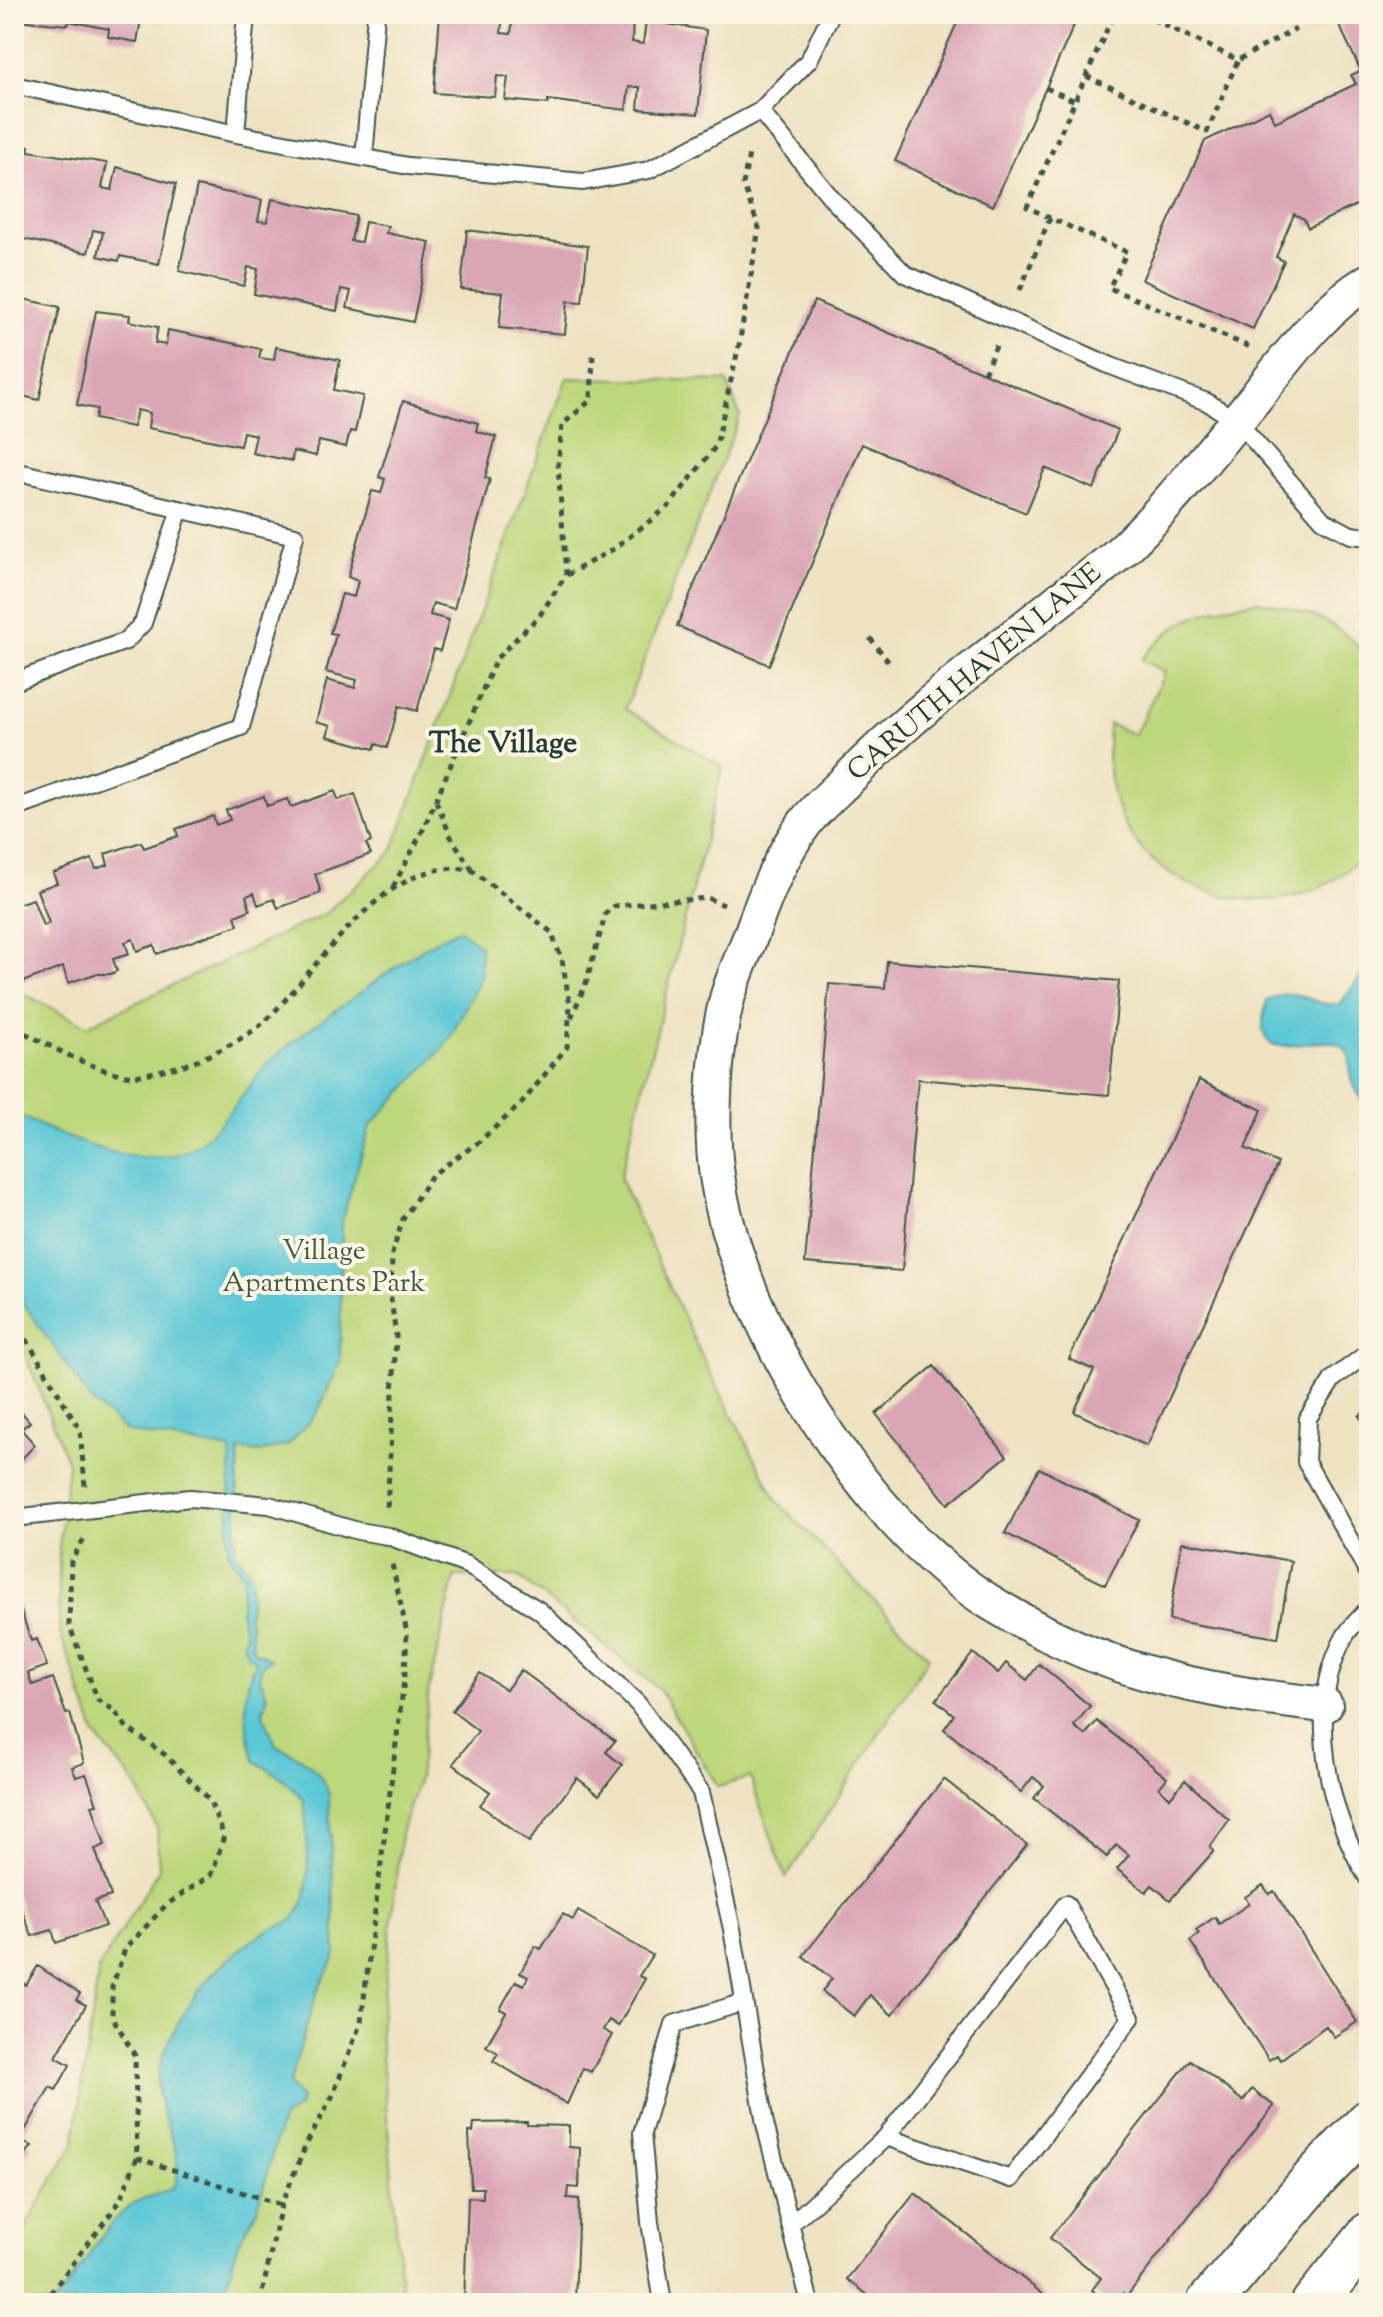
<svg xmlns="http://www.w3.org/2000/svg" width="1383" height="2317" font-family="'Sorts Mill Goudy',serif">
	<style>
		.green { fill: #bdd77c; stroke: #6e8a58; stroke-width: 2 }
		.water { fill: #5cc7d6; stroke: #3e8285; stroke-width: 2 }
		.building { fill: #daa6b6 }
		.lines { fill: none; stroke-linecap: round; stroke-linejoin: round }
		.lane-casing { stroke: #3e5649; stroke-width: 20 }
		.street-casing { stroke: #3e5649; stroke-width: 38 }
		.secondary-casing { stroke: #3e5649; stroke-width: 48 }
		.path { stroke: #3e5649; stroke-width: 5; stroke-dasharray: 6 6; stroke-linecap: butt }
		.lane { stroke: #fff; stroke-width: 16 }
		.street { stroke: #fff; stroke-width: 34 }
		.secondary { stroke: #fff; stroke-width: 44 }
		.labels { text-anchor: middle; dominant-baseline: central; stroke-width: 8; stroke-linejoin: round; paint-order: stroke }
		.street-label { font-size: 28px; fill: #1f3d34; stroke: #fcf5e5 }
		.park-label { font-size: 28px; fill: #3f5c42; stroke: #fcf5e5 }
		.neighbourhood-label { font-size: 30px; font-weight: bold; fill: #1f3d34; stroke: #fcf5e5 }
	</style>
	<rect width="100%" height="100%" fill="#fcf5e5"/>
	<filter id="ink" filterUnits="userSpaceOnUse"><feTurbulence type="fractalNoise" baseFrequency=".0125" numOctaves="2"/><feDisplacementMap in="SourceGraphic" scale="16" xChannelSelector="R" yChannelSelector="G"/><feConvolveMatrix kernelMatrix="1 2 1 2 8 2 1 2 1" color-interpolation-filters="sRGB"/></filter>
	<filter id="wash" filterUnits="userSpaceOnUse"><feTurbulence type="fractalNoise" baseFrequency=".006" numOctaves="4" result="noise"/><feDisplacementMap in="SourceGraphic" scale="32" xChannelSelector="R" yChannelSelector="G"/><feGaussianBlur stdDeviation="1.8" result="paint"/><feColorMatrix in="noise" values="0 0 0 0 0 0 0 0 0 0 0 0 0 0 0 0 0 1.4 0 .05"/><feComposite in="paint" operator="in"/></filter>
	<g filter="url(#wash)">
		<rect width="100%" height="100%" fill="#efe2c2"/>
		<path class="green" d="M567,378L727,381L740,416L625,709L723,767L620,1179L704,1361L777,1501L929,1657L786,1878L750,1777L718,1787L659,1689L518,1576H455L429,1688L419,1778L401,1833L380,2032L401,2286L397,2303H14V2247L74,2143L99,1968L159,1869L157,1828L135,1783L96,1736L59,1630V1549L68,1463L25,1354L14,1340V989L87,1026L326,913L392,852Z
			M1259,601C1306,611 1337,620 1369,658V846C1309,934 1159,908 1120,814C1107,784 1107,755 1109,724L1135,735L1165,672L1141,660C1179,615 1203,610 1259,601Z"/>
		<path class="water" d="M459,929L480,946L481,977L447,1044L370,1126L342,1220L340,1364L317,1413L289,1444L261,1452L239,1450L235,1551L252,1577L249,1616L253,1650L271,1660L263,1664L259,1675L267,1696L263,1714L276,1745C299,1756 323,1769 329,1796L336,1955L317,1992L289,2085L301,2099L299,2108L282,2118L258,2208L238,2243L227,2283L215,2303H54C81,2274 96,2236 126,2209C141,2195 158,2197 175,2186C188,2133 140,2110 165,2051C178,2021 197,1987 222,1965C236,1953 254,1937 271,1929C278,1925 288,1924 293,1919C296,1916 302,1908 303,1903C312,1877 306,1828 304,1800L281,1777L255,1761C245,1730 240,1691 256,1661L249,1657L243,1643L245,1635L240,1612L244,1578L228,1551L231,1450L128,1432L93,1403L14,1290V1113C60,1135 149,1180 198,1144C226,1123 243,1091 266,1066C289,1041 320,1022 347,1002C384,976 418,948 459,929Z
			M1369,965V1100L1362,1099C1359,1094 1354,1088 1352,1082C1348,1070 1354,1056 1343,1047C1316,1027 1245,1079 1267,1001C1302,982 1307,1008 1340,1004Z"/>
		<g id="blocks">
			<path class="building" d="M29,14H142L137,42L108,37L109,29L69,21L68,25L27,21Z
				M440,14H503L501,33L511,34L513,14L633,19L632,42L643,44L646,21L706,30L698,114L638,109L640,87H629L626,110L548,100V104L505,100L508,77L497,76L495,97L434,93Z
				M961,14H1079L993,206L895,161Z
				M1334,14H1369V199L1308,228L1304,219L1294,214L1276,257L1284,261L1253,329L1142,280L1205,141L1269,110L1275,122L1356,84L1351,75L1361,71Z
				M14,143L29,146L28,151L107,163L102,188L112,190L117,167L176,184L159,264L120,256L119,261L98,256L103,232L93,230L88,253L14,237Z
				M197,186L262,200L258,221L267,222L272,199L356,216L351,241L361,242L365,222L388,226L386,233L430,242L413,322L347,308L351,291L341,289L337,311L254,294L258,269L248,267L244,286L179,271Z
				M467,230L588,246L582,302L568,301L565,334L499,328L503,293L461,289Z
				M14,297L60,307L39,400L14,394Z
				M814,301L1118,430L1094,489L1045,468L1026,513L862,444L769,665L677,626Z
				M96,311L130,315L129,321L158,327L155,343L166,345L168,330L261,349L259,358L274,360L276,347L340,360L334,390L363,396L355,432L350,431L346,447L319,441L316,456L293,451L292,461L252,453L256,435L243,432L240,446L148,428L150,413L137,410L133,427L95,419L97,409L77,405Z
				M403,401L478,423L476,431L496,437L485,478L490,479L454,609L433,603L430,615L449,620L440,651L434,649L417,711L399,706L387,748L376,744L374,749L327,736L330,726L316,722L327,680L355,688L357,680L326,672L336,634L330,633L342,594L354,597L358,581L348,577L372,491L381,493L385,479L379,477Z
				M335,791L338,800L355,794L371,842L366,844L371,854L315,874L321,893L278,908L274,899L258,905L254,893L246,896L250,910L235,916L238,925L157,954L154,945L137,951L133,939L125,942L129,954L113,959L117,971L111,974H95L68,983L63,967L14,985V905L33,899L43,926L49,923L37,890L57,883L53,873L92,859L96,869L108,865L105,854L141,842L144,848L178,836L176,829L213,816L216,825L230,820L226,810L264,796L267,806L287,799L291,807Z
				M887,961L1119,981L1109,1095L918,1079L902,1271L805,1263L829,984L885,988Z
				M1199,1080L1262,1110L1245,1148L1278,1163L1147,1446L1074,1412L1094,1370L1069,1359Z
				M934,1366L1007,1456L948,1504L876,1414Z
				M14,1403L30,1422L21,1429L35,1445L14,1467Z
				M1369,1408V1429L1359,1416Z
				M1039,1468L1139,1520L1105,1585L1005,1533Z
				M1182,1542L1291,1561L1278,1638L1169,1620Z
				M17,1599L31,1641L37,1639L47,1666L28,1673L32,1685L53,1678L66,1714L70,1713L84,1763L72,1767L76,1777L86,1774L97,1804L92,1805L105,1845L95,1849L111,1896L95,1901L105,1926L56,1943L52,1930L32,1936L14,1889Z
				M973,1653L998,1673L1006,1663L1027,1680L1039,1664L1090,1706L1074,1726L1085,1735L1097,1721L1167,1778L1159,1788L1170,1798L1185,1780L1229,1820L1210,1847L1214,1851L1170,1900L1152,1885L1146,1892L1117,1869L1129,1855L1117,1845L1107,1857L1034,1798L1044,1786L1033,1777L1021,1792L944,1729L954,1715L936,1700Z
				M521,1670L615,1741L606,1752L622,1765L599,1795L577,1778L529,1842L480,1805L490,1792L453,1764L478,1731L452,1711L480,1673L506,1690Z
				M944,1779L1027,1845L892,2015L870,1995L854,2016L822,1991L832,1979L803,1956Z
				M1263,1885L1269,1894L1274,1891L1357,2022L1334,2037L1326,2026L1280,2060L1277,2055L1269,2060L1190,1941L1199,1934L1196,1930L1215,1917L1219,1924L1249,1904L1245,1897Z
				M578,1911L652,1955L639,1976L645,1979L618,2026L609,2020L603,2030L612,2035L591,2072L583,2068L567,2104L493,2061L498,2053L486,2046L506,2012L500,2009L516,1981L524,1985L528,1977L520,1973L535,1946L541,1949L563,1914L573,1920Z
				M38,1966L80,1994L76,2000L86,2005L56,2057L70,2065L56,2090L50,2087L20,2139L32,2146L14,2169V1982L16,1979L26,1985Z
				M1190,2060L1243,2101L1252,2089L1274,2106L1127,2296L1123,2293L1116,2303H1107L1092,2290L1101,2278L1050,2238Z
				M527,2122V2125L569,2126V2147L580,2148L579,2188L568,2187L567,2198L579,2199L575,2303H464L468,2197L483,2198V2188H471L469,2132H473L474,2123Z
				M915,2193L1054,2303H878L847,2279Z"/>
		</g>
	</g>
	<g filter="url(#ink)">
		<use href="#blocks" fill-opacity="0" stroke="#3e5649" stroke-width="2"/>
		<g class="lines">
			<g class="lane-casing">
				<path id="lane" d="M14,85L236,134L408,166L583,182L649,170L760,111L809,60L831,14
					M760,111L833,200L905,274L1111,366L1207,402L1237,421L1323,520L1351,535L1369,537
					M236,134L246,14
					M364,158L376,14
					M14,471L295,536L241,727L14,809
					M14,682L126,641L143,623L180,509
					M1369,1352L1333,1379L1308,1418L1306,1462L1369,1574
					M14,1518L190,1498L269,1505L358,1531L388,1536L467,1565L540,1611L638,1704L701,1792L732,1929L765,2124L810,2303
					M1369,1608C1361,1617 1351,1626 1345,1636C1305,1708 1327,1814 1369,1880
					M790,2225L886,2137L1066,1904L1131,2018L1011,2179L886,2137
					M663,2303L650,2222L642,2133L674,2024L744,2002"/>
			</g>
			<g class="street-casing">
				<path id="street" d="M1325,1705C1194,1690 1102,1672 988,1601C864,1522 741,1326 718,1182C709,1131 714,1049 727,999C733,977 744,954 752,932C765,896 781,854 805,823C817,807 834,793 848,779C912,713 986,659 1058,601C1081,583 1108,565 1129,544C1175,498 1215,447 1256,397C1290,355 1322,309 1369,281"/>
			</g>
			<g class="secondary-casing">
				<path id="secondary" d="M1209,2303L1315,2178L1369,2122
					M1314,2303L1369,2235"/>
			</g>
			<path class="path" d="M1142,14L1238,60L1296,29
				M1086,76L1207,132L1238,60
				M1046,88L1075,101
				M1050,218L1027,207L1114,14
				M1020,290L1050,218L1127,252L1109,288L1250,347
				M984,373L997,344
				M567,575L615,548L669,506L716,446L739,345L759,228L743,184L749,154
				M870,638L891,665
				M436,801L451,837L472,870
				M393,887L423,830L496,659L540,615L566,575L558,465L562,425L591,400L593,354
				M571,1018L586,983L606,913L614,906L707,898L724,905
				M14,1028C51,1045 85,1068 126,1075C138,1078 155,1071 168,1069C196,1064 243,1041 265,1021C320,969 384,853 472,870L551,932L562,960L570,1005L567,1047L522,1103L480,1141L432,1175L403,1219L392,1254L391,1299L396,1336L387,1510
				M14,1318L80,1430L85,1486
				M137,2158L281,2205
				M43,2303L120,2201L137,2158L135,2056L112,2016V1987L125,1949L166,1905L212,1874L224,1836L209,1799L164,1754L127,1728L115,1711L98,1700L69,1625L71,1561L86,1536
				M260,2303L281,2205L306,2145L332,2097L361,2022L405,1672L407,1633L392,1564"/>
			<use href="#lane" class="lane"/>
			<use href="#street" class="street"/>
			<use href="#secondary" class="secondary"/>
		</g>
	</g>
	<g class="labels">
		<g class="street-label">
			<text transform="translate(975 673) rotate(-40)">CARUTH HAVEN LANE</text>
		</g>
		<g class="park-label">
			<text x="324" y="1252">Village<tspan x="324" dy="32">Apartments Park</tspan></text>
		</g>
		<g class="neighbourhood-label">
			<text x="503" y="744">The Village</text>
		</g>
	</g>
	<rect width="1383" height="2317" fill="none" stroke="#fcf5e5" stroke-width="48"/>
</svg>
